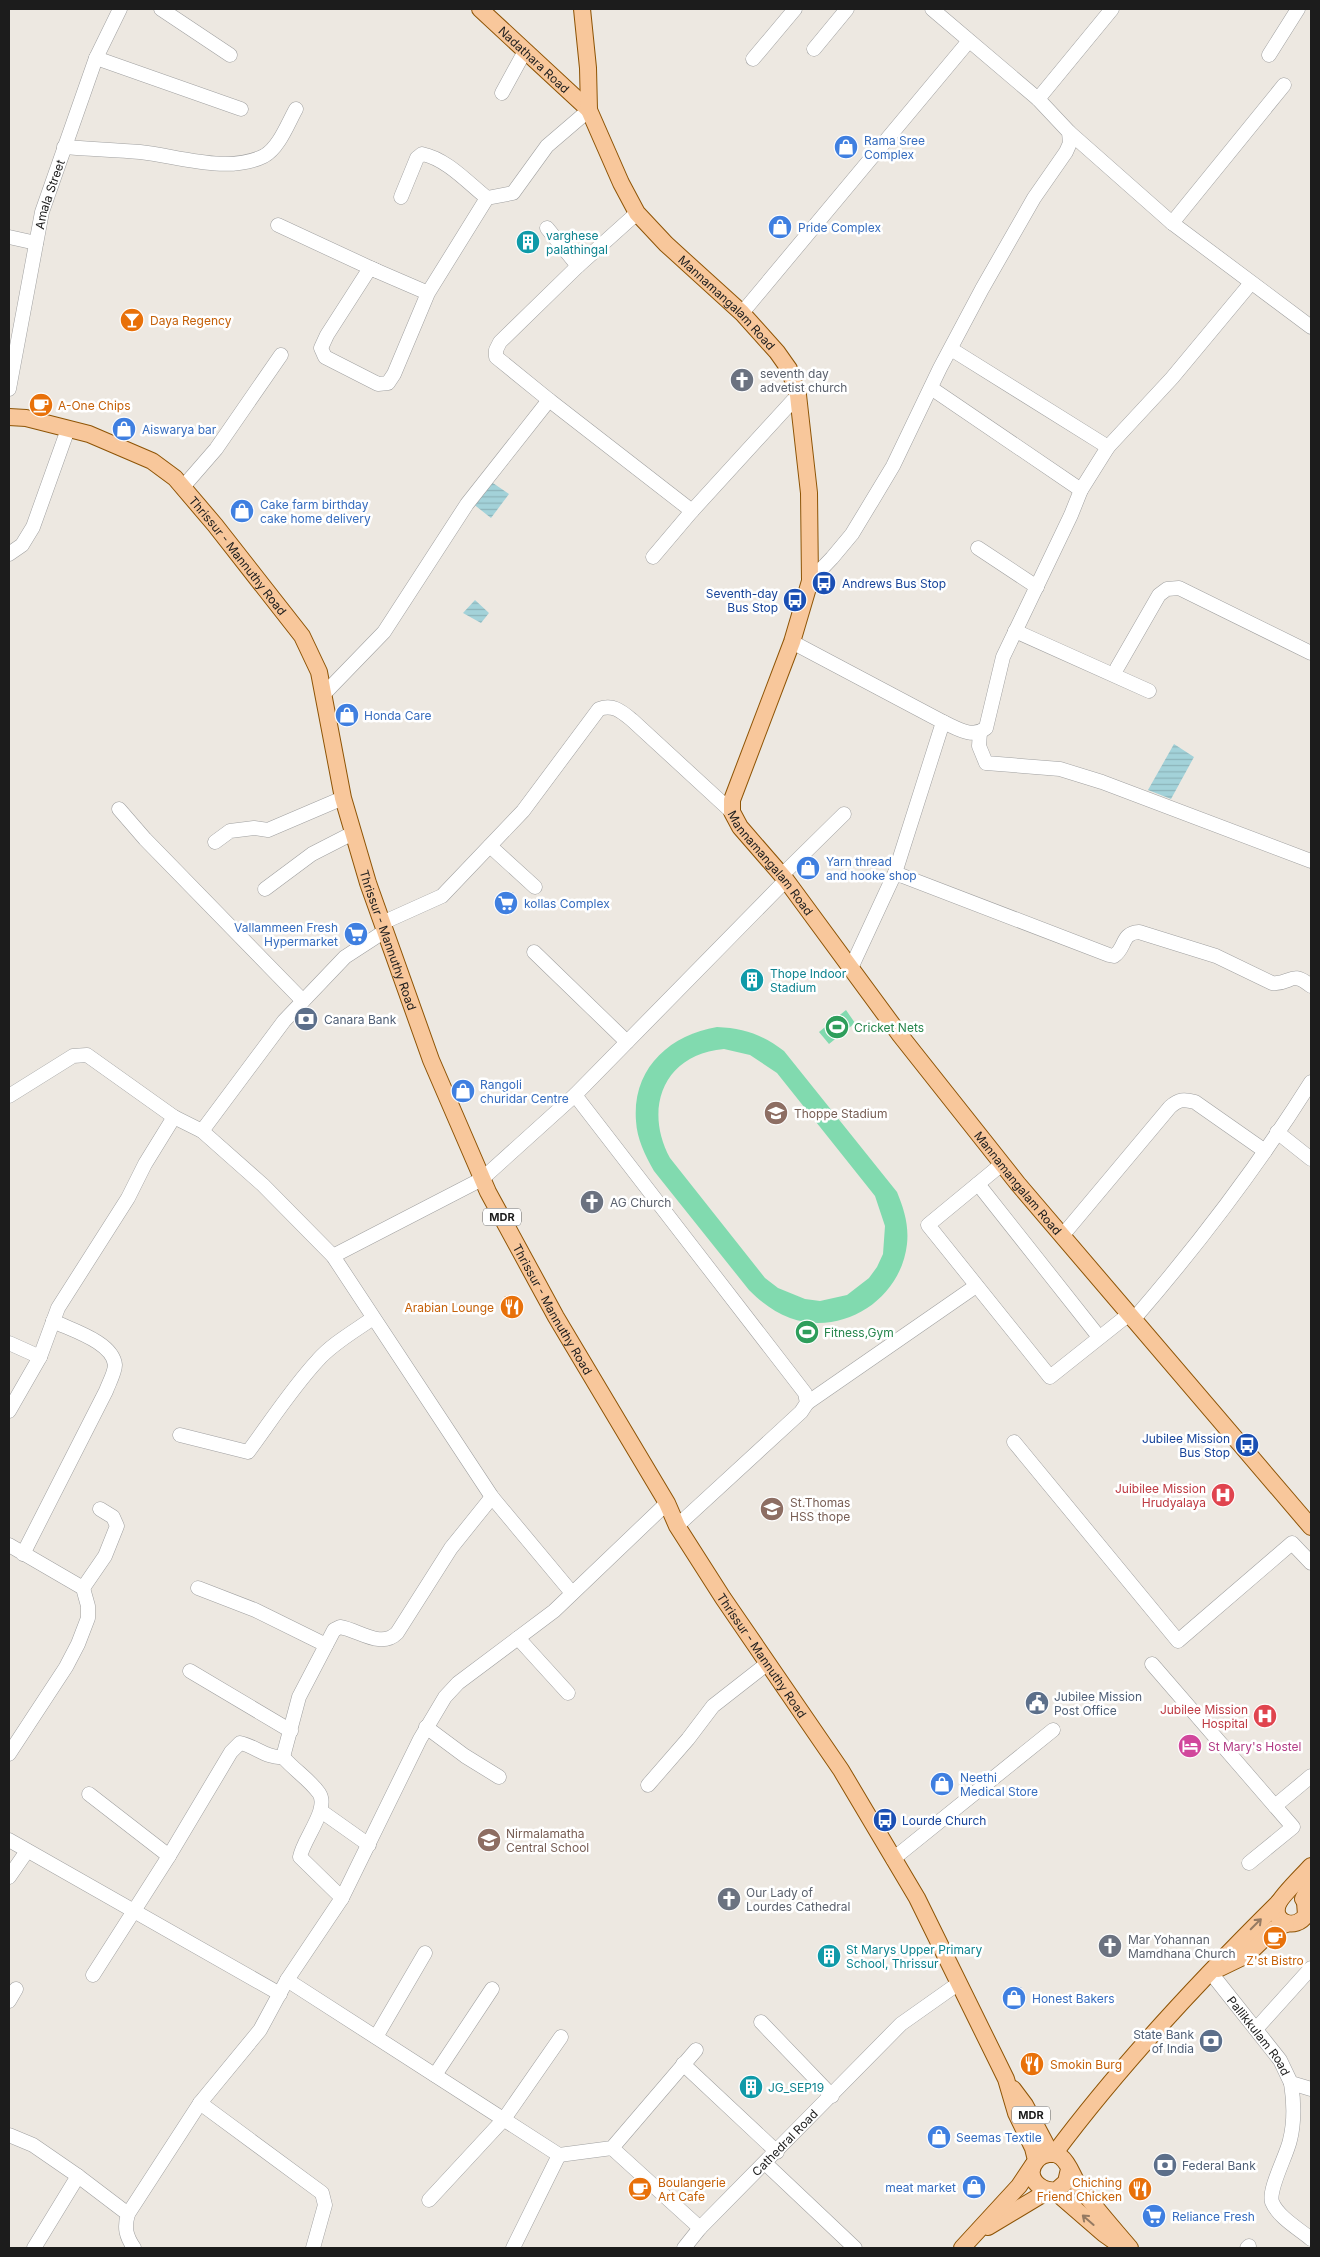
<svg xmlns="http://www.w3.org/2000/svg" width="1320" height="2257" font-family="Inter,sans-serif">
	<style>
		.pitch { fill: #81daaf; fill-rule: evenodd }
		.water { fill: url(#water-rules) }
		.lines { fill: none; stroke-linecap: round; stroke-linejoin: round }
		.minor-casing { stroke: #a0a0a0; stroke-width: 15 }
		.major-casing { stroke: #8e5405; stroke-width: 18 }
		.minor { stroke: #fff; stroke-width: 14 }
		.major { stroke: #f8c79b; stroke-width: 16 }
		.oneway { stroke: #957a62 }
		.labels { text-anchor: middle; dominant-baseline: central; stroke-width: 5; stroke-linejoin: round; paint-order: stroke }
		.shield { fill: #fff; stroke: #606060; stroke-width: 1 }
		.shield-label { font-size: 11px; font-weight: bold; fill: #1c1c1c }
		.street-label { font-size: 12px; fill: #1c1c1c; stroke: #fff }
		.shop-label { font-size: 12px; fill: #366cbe; stroke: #fff; text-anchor: start }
		.culture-label { font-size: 12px; fill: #0d838f; stroke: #fff; text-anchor: start }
		.food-label { font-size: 12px; fill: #c56008; stroke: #fff; text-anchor: start }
		.worship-label { font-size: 12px; fill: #5b616d; stroke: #fff; text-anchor: start }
		.transit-label { font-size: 12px; fill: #164399; stroke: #fff; text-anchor: start }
		.service-label { font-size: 12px; fill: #4e5e75; stroke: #fff; text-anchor: start }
		.leisure-label { font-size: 12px; fill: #27864d; stroke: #fff; text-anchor: start }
		.education-label { font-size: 12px; fill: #785e54; stroke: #fff; text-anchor: start }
		.health-label { font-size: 12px; fill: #be3a42; stroke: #fff; text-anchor: end }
		.hotel-label { font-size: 12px; fill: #b23c85; stroke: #fff; text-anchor: start }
	</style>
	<defs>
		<pattern id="water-rules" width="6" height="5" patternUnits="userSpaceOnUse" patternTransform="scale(1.25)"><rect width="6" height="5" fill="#a3d2d9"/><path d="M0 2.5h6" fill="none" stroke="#8cb4ba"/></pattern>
	</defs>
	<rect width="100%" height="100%" fill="#ede8e1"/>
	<path class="pitch" d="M846,1010L855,1023L829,1044L819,1032Z
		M717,1027C744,1028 763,1035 784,1051L897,1192C904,1209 909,1225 907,1244C901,1299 843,1337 790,1318C774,1312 761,1302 749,1290L654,1171C645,1155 637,1139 636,1121C632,1069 669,1035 717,1027ZM724,1049L750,1055L777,1073L875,1196L885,1226L883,1254L877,1267L869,1278L847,1295L820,1301L805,1299L778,1288L765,1278L670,1158C643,1108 664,1054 724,1049Z"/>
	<path class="water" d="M490,481L509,494L491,518L472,503Z
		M475,600L489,613L481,623L463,613Z
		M1174,744L1194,757L1171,799L1148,790Z"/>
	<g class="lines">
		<g class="minor-casing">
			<g id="minor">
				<path d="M161,9L230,55"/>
				<path d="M814,49L847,9"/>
				<path d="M1269,55L1298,9"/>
				<path d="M96,58L241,109"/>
				<path d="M753,59L795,9"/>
				<path d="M502,93L525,51"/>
				<path d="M1038,99L1112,9"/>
				<path d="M1069,132L1172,223L1311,327"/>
				<path d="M64,147C89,149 115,150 140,152C178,156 228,174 264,156C279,148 288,123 296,109"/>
				<path d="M401,197L417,158L422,154C447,159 468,183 487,198"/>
				<path d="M1172,223L1284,85"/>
				<path d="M278,225L377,271"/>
				<path d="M547,228L578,266"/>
				<path d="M9,237L36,243"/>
				<path d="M428,293L370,268L327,335L321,348L325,357L378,384L388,383L394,374L428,293L487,198L513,193L547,146L589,110"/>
				<path d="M742,313L968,42"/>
				<path d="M951,349L1108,447"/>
				<path d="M931,388L1081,490"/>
				<path id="s1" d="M9,389L42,212L96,58L120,9"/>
				<path d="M549,400L496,357V350L500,342L578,266L637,213"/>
				<path d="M183,487L216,449L281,355"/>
				<path d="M978,548L1037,587"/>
				<path d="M9,554L22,545L33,527L68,429"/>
				<path d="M653,557L692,511"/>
				<path d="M810,581L832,558L852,534L872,501L893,466L940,368L982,289L1034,198L1066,152L1070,143L1069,132L1038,99L932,9"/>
				<path d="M1015,631L1149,691"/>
				<path d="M792,642L943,722L895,873L851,968"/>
				<path d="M1117,668L1159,595L1167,589L1179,588L1311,653"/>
				<path d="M323,695L384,632L467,504L549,400L692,511L798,395"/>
				<path d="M943,722C957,728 972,739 986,728L1003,657L1071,515L1081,490L1108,447L1172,378L1251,283"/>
				<path d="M980,732L979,746L986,763L1060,769L1102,782L1311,861"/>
				<path d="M119,809L145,839L303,1001"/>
				<path d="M215,842L230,831L254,828L268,830L343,798"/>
				<path d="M490,846L535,887"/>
				<path d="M895,873L1109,955L1114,956C1126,948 1121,933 1139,932L1216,956L1272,983C1292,985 1290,969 1311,986"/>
				<path d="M782,875L844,814"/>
				<path d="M265,889L312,854L353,833"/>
				<path d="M382,923L442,896L523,811L599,709C613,704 621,711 632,720L732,812"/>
				<path d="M534,952L627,1042"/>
				<path d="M575,1095L805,1393L807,1403L801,1412L677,1526"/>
				<path d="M9,1096L73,1056L87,1055L174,1117L202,1131L263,1185L333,1256L492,1497L572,1593"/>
				<path d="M202,1131L284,1021L345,957L385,931"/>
				<path d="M1277,1132L1311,1159"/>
				<path d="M1002,1164L928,1225L1050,1377L1128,1315"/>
				<path d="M978,1184L1099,1337"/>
				<path d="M1062,1236L1170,1107C1179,1099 1184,1099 1195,1102L1265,1151"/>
				<path d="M333,1256L482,1179L575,1095L786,880"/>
				<path d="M1133,1320C1198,1245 1258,1166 1311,1082"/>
				<path d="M9,1343L40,1357"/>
				<path d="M807,1403L976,1286"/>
				<path d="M9,1411L40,1357L58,1308L128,1198L145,1164L174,1117"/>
				<path d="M180,1435L248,1452C271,1421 292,1388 318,1360C333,1343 355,1331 373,1318"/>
				<path d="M1014,1442L1178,1641L1292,1543L1311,1563"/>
				<path d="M9,1545L83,1588L88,1606V1618L78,1644L66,1667L9,1754"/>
				<path d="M23,1554L106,1391C109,1383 115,1372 115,1365C113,1342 71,1330 53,1321"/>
				<path d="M83,1588L105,1556L117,1526L113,1517L100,1509"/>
				<path d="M198,1588L255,1610L326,1645"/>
				<path d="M518,1638L568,1693"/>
				<path d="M1152,1664L1293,1827L1249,1863"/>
				<path d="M190,1671L291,1731"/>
				<path d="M426,1727L465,1756L499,1777"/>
				<path d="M283,1757C294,1770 309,1779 319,1793C330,1809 303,1839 300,1857L342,1898"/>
				<path d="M648,1785L688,1739L713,1706L768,1663"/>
				<path d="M89,1794L169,1856"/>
				<path d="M1275,1806L1311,1776"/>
				<path d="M321,1811L369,1845"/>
				<path d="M9,1840L280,1994"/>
				<path d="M893,1859L1053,1730"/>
				<path d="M9,1877L27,1851"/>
				<path id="s2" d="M1211,1973L1280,2060L1291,2083L1311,2089"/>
				<path d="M93,1975L169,1856L231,1752L240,1743C255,1746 268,1759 283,1757L299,1697L334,1630L340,1627C359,1630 381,1649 397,1633L451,1548L492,1497"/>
				<path d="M287,1980L559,2155L612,2148L696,2050"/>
				<path d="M9,2001L16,1989"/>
				<path d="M761,2022L832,2096"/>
				<path d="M1256,2029L1311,1968"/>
				<path d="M376,2037L425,1953"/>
				<path d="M683,2064L777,2152"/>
				<path d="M435,2075L492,1989"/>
				<path d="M1291,2083C1294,2102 1295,2120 1290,2140C1287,2155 1268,2189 1272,2202C1278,2217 1299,2229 1311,2239"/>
				<path d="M200,2103L322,2193L325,2205L313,2248"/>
				<path d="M9,2135L33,2145L78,2176"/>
				<path d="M612,2148L700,2228"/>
				<path d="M765,2163L855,2248"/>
				<path d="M429,2200L504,2119L561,2037"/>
				<path d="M34,2248L78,2176L128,2214"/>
				<path d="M134,2248C126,2236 124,2228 128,2214L200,2103L260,2030L287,1980L342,1898L420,1739L445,1697L458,1683L554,1611L667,1503"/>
				<path d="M513,2248L559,2155"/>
				<path id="s3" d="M684,2248L700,2228L901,2024L959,1983"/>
				<path d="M1247,2248L1249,2246"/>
			</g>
		</g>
		<g class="major-casing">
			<g id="major">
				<path id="s4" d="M480,9L589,110"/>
				<path id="s5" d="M582,9L588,68L589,110L621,183L637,213L666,244L742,313L777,352L789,369L798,395L809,493L810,581L792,642L732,800V812L740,827L786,880L900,1035L1018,1184L1311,1527"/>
				<path id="s6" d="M9,417L26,418L89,434L152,461L175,478L215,525L302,636L319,672L343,798L368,883L431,1060L488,1192L556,1317L667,1503L677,1526L723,1598L841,1770L917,1898L1006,2079L1016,2113L1033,2148L1036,2160"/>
				<path d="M1303,1899L1311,1883"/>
				<path d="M1305,1902L1306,1915C1296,1931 1271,1923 1278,1904C1281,1896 1304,1874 1311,1866"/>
				<path d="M1218,1969L1247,1955L1274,1929L1286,1924"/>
				<path d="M1013,2089L1025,2105L1051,2154"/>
				<path d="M1054,2154C1121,2064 1199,1981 1279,1902"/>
				<path d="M1069,2169L1066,2182L1057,2190C1039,2193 1023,2175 1037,2160C1043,2153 1054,2152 1061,2157C1069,2163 1073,2177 1079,2186C1095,2208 1113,2228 1130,2248"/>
				<path d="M1050,2191L1059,2195L1104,2234L1121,2246"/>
				<path d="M988,2227L1048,2191"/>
				<path d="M962,2248L1019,2186L1033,2165"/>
			</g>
		</g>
		<use href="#minor" class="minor"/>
		<use href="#major" class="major"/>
	</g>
	<defs><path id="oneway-shaft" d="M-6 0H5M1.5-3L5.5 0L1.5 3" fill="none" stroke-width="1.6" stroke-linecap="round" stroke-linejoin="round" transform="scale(1.25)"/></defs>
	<g class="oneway">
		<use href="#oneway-shaft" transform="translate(1256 1924) rotate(-45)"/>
		<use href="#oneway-shaft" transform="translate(1088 2220) rotate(-139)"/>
	</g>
	<defs>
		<g id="shop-disc" transform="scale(1.25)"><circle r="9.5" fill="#3f7fe0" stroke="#fff"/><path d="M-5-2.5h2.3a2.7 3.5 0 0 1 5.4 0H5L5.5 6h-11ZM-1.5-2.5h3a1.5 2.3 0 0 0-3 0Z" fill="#fff"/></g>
		<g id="building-disc" transform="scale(1.25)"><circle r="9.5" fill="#0f9aa8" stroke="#fff"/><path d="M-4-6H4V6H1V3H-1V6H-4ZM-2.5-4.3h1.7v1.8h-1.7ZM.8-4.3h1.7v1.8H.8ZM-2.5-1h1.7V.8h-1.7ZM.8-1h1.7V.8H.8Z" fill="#fff"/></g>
		<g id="bar-disc" transform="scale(1.25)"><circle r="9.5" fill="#e8710a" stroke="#fff"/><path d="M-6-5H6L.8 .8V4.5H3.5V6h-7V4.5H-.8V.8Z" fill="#fff"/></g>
		<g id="church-disc" transform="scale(1.25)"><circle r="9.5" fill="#6b7280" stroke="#fff"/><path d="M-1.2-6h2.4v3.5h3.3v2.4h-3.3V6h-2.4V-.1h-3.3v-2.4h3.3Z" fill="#fff"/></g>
		<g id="cafe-disc" transform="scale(1.25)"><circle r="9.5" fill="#e8710a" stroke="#fff"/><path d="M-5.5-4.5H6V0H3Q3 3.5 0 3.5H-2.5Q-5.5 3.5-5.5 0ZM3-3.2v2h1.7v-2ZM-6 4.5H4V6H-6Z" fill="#fff"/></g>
		<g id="bus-disc" transform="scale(1.25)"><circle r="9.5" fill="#1a4fb4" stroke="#fff"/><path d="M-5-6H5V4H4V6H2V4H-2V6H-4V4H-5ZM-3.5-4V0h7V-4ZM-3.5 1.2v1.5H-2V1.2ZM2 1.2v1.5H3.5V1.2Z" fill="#fff"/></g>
		<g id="supermarket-disc" transform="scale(1.25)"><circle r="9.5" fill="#3f7fe0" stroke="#fff"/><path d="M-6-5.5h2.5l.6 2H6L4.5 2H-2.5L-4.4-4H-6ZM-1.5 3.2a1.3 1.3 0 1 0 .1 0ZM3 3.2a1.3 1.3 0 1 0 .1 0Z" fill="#fff"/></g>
		<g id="bank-disc" transform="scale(1.25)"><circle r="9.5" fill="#5c6f8a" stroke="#fff"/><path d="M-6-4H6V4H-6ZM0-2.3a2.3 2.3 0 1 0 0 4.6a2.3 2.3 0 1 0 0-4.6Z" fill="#fff"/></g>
		<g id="stadium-disc" transform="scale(1.25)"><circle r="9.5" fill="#2e9e5b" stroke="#fff"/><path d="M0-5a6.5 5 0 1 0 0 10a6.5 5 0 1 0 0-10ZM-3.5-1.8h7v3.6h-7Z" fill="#fff"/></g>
		<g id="school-disc" transform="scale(1.25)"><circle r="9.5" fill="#8d6e63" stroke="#fff"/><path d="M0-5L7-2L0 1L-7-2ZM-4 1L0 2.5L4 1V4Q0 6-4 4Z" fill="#fff"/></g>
		<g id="restaurant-disc" transform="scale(1.25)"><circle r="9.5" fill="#e8710a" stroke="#fff"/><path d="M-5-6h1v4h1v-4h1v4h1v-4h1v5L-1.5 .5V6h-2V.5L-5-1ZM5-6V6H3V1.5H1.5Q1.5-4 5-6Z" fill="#fff"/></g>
		<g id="hospital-disc" transform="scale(1.25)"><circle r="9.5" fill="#e0444e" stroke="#fff"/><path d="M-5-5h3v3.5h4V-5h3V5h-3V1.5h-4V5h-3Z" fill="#fff"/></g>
		<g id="civic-disc" transform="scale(1.25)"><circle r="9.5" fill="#5c6f8a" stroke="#fff"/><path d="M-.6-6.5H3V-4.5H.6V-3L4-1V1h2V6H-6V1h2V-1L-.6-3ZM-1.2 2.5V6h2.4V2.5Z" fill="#fff"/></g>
		<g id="hotel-disc" transform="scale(1.25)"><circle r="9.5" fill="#d1479c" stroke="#fff"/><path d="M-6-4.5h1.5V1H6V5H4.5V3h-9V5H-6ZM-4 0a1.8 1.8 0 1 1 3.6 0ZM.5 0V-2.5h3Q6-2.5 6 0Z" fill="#fff"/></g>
	</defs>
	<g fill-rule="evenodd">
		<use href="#shop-disc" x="846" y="147"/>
		<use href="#shop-disc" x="780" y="227"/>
		<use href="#building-disc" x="528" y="242"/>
		<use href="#bar-disc" x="132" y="320"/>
		<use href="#church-disc" x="742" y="380"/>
		<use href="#cafe-disc" x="41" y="405"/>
		<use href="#shop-disc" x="124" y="429"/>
		<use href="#shop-disc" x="242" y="511"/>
		<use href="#bus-disc" x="824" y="583"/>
		<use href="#bus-disc" x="795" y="600"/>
		<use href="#shop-disc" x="347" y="715"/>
		<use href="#shop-disc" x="808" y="868"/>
		<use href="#supermarket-disc" x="506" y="903"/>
		<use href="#supermarket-disc" x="356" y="934"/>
		<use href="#building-disc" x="752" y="980"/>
		<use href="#bank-disc" x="306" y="1019"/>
		<use href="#stadium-disc" x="837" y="1027"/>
		<use href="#shop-disc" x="463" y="1091"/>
		<use href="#school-disc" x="776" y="1113"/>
		<use href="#church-disc" x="592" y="1202"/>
		<use href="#restaurant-disc" x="512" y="1307"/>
		<use href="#stadium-disc" x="807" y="1332"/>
		<use href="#bus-disc" x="1247" y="1445"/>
		<use href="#hospital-disc" x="1223" y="1495"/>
		<use href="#school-disc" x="772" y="1509"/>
		<use href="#civic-disc" x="1037" y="1703"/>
		<use href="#hospital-disc" x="1265" y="1716"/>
		<use href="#hotel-disc" x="1190" y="1746"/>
		<use href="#shop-disc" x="942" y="1784"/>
		<use href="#bus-disc" x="885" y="1820"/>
		<use href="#school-disc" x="489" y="1840"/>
		<use href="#church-disc" x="729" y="1899"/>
		<use href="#cafe-disc" x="1275" y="1938"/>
		<use href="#church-disc" x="1110" y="1946"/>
		<use href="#building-disc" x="829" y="1956"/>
		<use href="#shop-disc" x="1014" y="1998"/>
		<use href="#bank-disc" x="1211" y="2041"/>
		<use href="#restaurant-disc" x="1032" y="2064"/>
		<use href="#building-disc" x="751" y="2087"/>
		<use href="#shop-disc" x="939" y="2137"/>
		<use href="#bank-disc" x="1165" y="2165"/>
		<use href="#shop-disc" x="974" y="2187"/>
		<use href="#cafe-disc" x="640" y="2189"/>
		<use href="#restaurant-disc" x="1140" y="2189"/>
		<use href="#supermarket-disc" x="1154" y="2216"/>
	</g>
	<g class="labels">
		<g class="shield">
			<rect x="483" y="1208.5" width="38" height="17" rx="4"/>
			<rect x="1012" y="2106.5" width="38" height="17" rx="4"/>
		</g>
		<g class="shield-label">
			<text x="502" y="1217">MDR</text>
			<text x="1031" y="2115">MDR</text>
		</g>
		<g class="street-label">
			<text stroke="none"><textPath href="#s4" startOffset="74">Nadathara Road</textPath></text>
			<text stroke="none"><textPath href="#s1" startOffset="199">Amala Street</textPath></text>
			<text stroke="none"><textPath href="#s5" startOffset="342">Mannamangalam Road</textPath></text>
			<text stroke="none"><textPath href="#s6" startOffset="279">Thrissur - Mannuthy Road</textPath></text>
			<text stroke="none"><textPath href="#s5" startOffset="956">Mannamangalam Road</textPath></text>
			<text stroke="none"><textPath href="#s6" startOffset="699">Thrissur - Mannuthy Road</textPath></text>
			<text stroke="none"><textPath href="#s5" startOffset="1361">Mannamangalam Road</textPath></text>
			<text stroke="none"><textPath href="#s6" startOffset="1104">Thrissur - Mannuthy Road</textPath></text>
			<text stroke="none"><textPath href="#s6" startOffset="1509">Thrissur - Mannuthy Road</textPath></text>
			<text stroke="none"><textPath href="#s2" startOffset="79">Pallikkulam Road</textPath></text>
			<text stroke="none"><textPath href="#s3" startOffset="146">Cathedral Road</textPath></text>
		</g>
		<g class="shop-label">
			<text x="864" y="140">Rama Sree<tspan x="864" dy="14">Complex</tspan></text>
			<text x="798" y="227">Pride Complex</text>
			<text x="142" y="429">Aiswarya bar</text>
			<text x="260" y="504">Cake farm birthday<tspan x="260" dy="14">cake home delivery</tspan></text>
			<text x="364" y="715">Honda Care</text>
			<text x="826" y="861">Yarn thread<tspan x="826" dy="14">and hooke shop</tspan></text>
			<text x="524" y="903">kollas Complex</text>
			<text x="338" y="927" text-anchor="end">Vallammeen Fresh<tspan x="338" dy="14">Hypermarket</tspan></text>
			<text x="480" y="1084">Rangoli<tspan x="480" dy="14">churidar Centre</tspan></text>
			<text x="960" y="1777">Neethi<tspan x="960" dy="14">Medical Store</tspan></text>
			<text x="1032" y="1998">Honest Bakers</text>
			<text x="956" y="2137">Seemas Textile</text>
			<text x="956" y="2187" text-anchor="end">meat market</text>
			<text x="1172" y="2216">Reliance Fresh</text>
		</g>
		<g class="culture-label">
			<text x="546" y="235">varghese<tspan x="546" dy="14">palathingal</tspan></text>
			<text x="770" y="973">Thope Indoor<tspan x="770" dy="14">Stadium</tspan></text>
			<text x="846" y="1949">St Marys Upper Primary<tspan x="846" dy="14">School, Thrissur</tspan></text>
			<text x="768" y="2087">JG_SEP19</text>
		</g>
		<g class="food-label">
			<text x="150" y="320">Daya Regency</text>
			<text x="58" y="405">A-One Chips</text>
			<text x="494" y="1307" text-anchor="end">Arabian Lounge</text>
			<text x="1275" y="1960" text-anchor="middle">Z'st Bistro</text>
			<text x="1050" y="2064">Smokin Burg</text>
			<text x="658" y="2182">Boulangerie<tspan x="658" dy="14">Art Cafe</tspan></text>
			<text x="1122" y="2182" text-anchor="end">Chiching<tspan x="1122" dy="14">Friend Chicken</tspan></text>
		</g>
		<g class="worship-label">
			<text x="760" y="373">seventh day<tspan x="760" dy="14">advetist church</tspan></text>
			<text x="610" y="1202">AG Church</text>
			<text x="746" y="1892">Our Lady of<tspan x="746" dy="14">Lourdes Cathedral</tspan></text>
			<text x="1128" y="1939">Mar Yohannan<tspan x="1128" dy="14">Mamdhana Church</tspan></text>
		</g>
		<g class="transit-label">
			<text x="842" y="583">Andrews Bus Stop</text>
			<text x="778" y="593" text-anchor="end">Seventh-day<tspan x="778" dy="14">Bus Stop</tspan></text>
			<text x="1230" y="1438" text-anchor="end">Jubilee Mission<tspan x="1230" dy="14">Bus Stop</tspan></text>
			<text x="902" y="1820">Lourde Church</text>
		</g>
		<g class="service-label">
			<text x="324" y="1019">Canara Bank</text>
			<text x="1054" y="1696">Jubilee Mission<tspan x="1054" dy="14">Post Office</tspan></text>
			<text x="1194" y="2034" text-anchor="end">State Bank<tspan x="1194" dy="14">of India</tspan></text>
			<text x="1182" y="2165">Federal Bank</text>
		</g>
		<g class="leisure-label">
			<text x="854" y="1027">Cricket Nets</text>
			<text x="824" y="1332">Fitness,Gym</text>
		</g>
		<g class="education-label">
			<text x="794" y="1113">Thoppe Stadium</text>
			<text x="790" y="1502">St.Thomas<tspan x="790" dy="14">HSS thope</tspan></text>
			<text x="506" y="1833">Nirmalamatha<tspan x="506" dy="14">Central School</tspan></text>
		</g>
		<g class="health-label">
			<text x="1206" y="1488">Juibilee Mission<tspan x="1206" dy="14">Hrudyalaya</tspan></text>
			<text x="1248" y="1709">Jubilee Mission<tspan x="1248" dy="14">Hospital</tspan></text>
		</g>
		<g class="hotel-label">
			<text x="1208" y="1746">St Mary's Hostel</text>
		</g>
	</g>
	<rect width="1320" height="2257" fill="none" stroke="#1c1c1c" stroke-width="20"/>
</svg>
